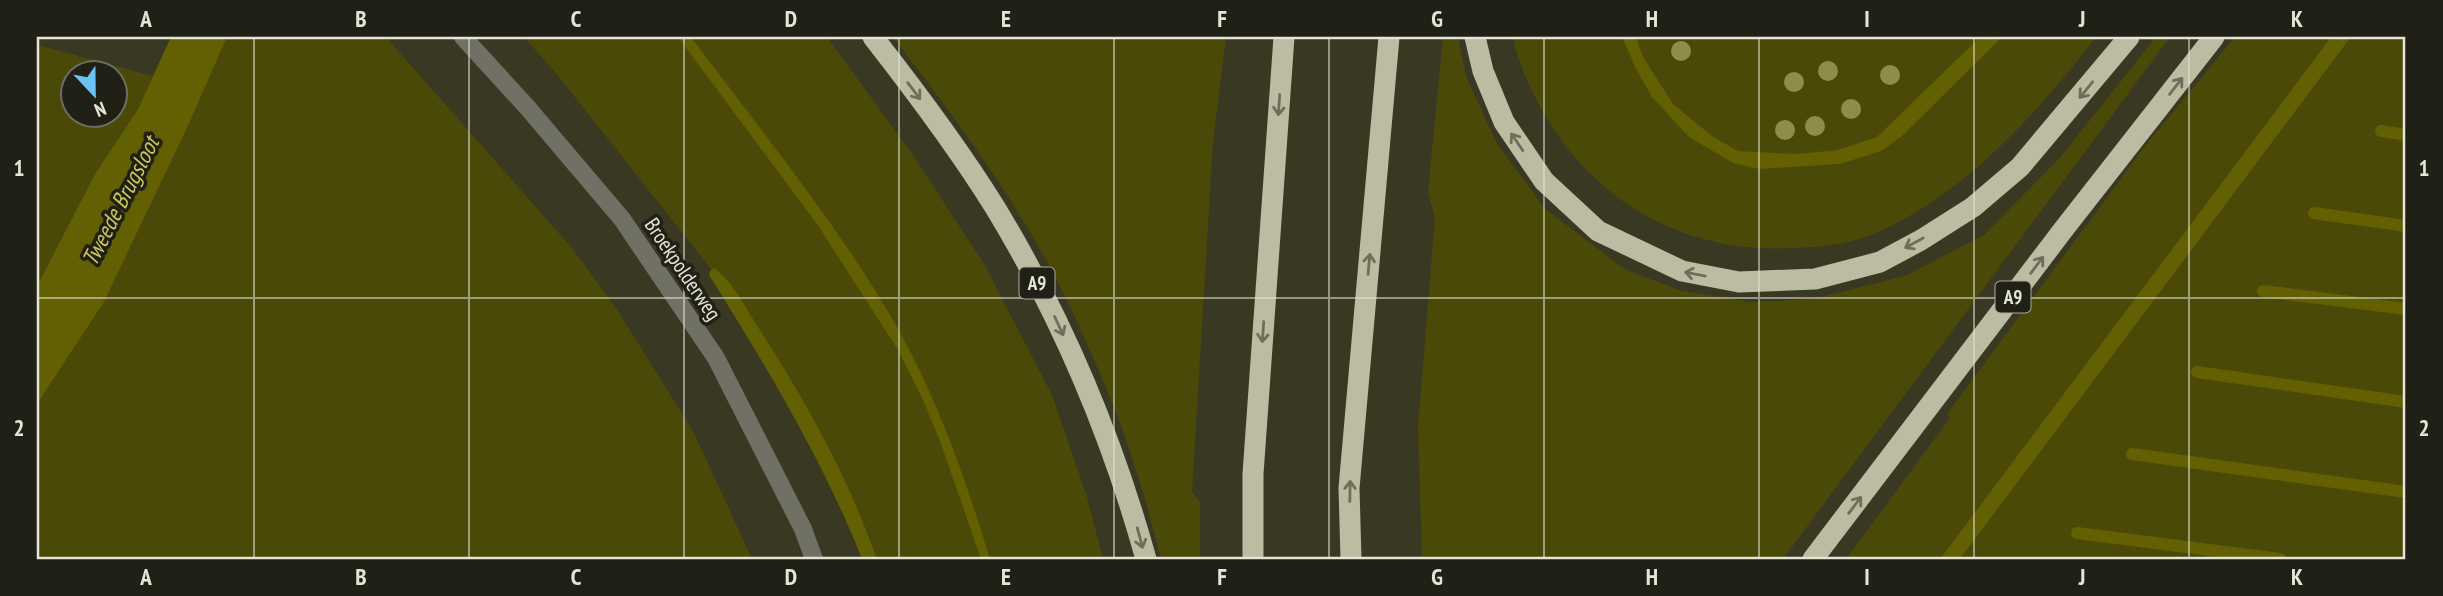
<svg xmlns="http://www.w3.org/2000/svg" width="2443" height="596" font-family="'PT Sans Narrow',sans-serif">
	<style>
		.green { fill: #4b4908; fill-rule: evenodd }
		.water { fill: #635f03 }
		.lines { fill: none; stroke-linecap: round; stroke-linejoin: round }
		.stream { stroke: #635f03; stroke-width: 12 }
		.minor { stroke: #707065; stroke-width: 18 }
		.motorway { stroke: #bcbca2; stroke-width: 21 }
		.tree { fill: #8f8e48 }
		.oneway { stroke: #6e6e5c }
		.grid { fill: none; stroke: #e4e4d7; stroke-width: 2; stroke-opacity: 0.55 }
		.labels { text-anchor: middle; dominant-baseline: central; stroke-width: 7; stroke-linejoin: round; paint-order: stroke }
		.shield { fill: #202016; stroke: #a9a99d; stroke-width: 2 }
		.shield-label { font-size: 19px; font-weight: bold; fill: #e4e4d7 }
		.street-label { font-size: 21px; fill: #e4e4d7; stroke: #202016 }
		.water-label { font-size: 23px; font-style: italic; fill: #cdc95d; stroke: #202016 }
		.neatline { fill: none; stroke: #e4e4d7; stroke-width: 2.5 }
		.grid-label { font-size: 23px; text-anchor: middle; font-weight: bold; fill: #e4e4d7 }
	</style>
	<rect width="100%" height="100%" fill="#393923"/>
	<path class="green" d="M227,37H386L572,248L616,308L693,431L752,559H37V404L104,302L187,128Z
		M524,37H827L910,151L983,262L1052,395L1087,497L1103,559H877L869,535L830,450L712,270L555,72Z
		M893,37H1226L1213,142L1192,492L1200,502V559H1161C1153,528 1145,497 1135,467C1119,414 1096,363 1073,313C1027,214 960,124 893,37Z
		M1443,37H1458L1466,76L1496,142L1544,208L1626,270L1682,291L1750,302L1814,299L1905,276L1984,235L2059,159L2156,37H2170L1783,559H1422L1418,426L1435,218L1428,192Z
		M1513,37H2096C2036,115 1964,196 1871,235C1846,245 1819,247 1793,248C1689,254 1597,205 1545,115C1531,91 1518,64 1513,37Z
		M2235,37H2331L1940,559H1846L1950,418L1947,414L2145,146Z
		M2351,37H2406V559H1960Z
		M37,45L153,76L138,109L95,174L37,286ZM74,74H116V116H74Z"/>
	<path class="water" d="M171,37H227L187,128L104,302L37,404V286L95,174L138,109Z
		M678,37H691C762,132 838,224 897,327C937,397 967,483 990,559H981L940,441L923,400L898,350L817,224Z
		M1622,37H1636L1643,57L1673,104L1712,136L1738,151L1797,154L1838,150L1877,137L1980,37H2002L1902,136L1881,151L1840,164L1759,169L1733,163L1689,137L1652,97L1636,69Z
		M2331,37H2351L1960,559H1940Z
		M714,268C733,282 744,305 756,324C804,398 848,476 877,559H862C822,458 766,366 709,275L710,271Z"/>
	<g class="lines">
		<path class="stream" d="M2381,131L2406,135
			M2314,213L2406,226
			M2263,291L2406,309
			M2197,372L2406,402
			M2132,454L2406,492
			M2077,533L2280,559"/>
		<path class="minor" d="M463,37L527,107L622,219L716,358L803,529L814,559"/>
		<path class="motorway" d="M873,37C916,92 959,149 996,209C1062,318 1112,437 1146,559
			M1475,37L1483,71L1504,122L1544,181L1598,231L1682,271L1739,282L1815,279L1880,262L1921,240L1973,207L2020,167L2129,37
			M1253,559V474L1284,37
			M1351,559L1349,488L1389,37
			M1813,559L2063,230L2214,37"/>
	</g>
	<g class="tree">
		<circle cx="1681" cy="51" r="10"/>
		<circle cx="1828" cy="71" r="10"/>
		<circle cx="1890" cy="75" r="10"/>
		<circle cx="1794" cy="82" r="10"/>
		<circle cx="1851" cy="109" r="10"/>
		<circle cx="1815" cy="126" r="10"/>
		<circle cx="1785" cy="130" r="10"/>
	</g>
	<defs><path id="oneway-shaft" d="M-6 0H5M1.5-3L5.5 0L1.5 3" fill="none" stroke-width="1.6" stroke-linecap="round" stroke-linejoin="round" transform="scale(1.75)"/></defs>
	<g class="oneway">
		<use href="#oneway-shaft" transform="translate(2176 86) rotate(-52)"/>
		<use href="#oneway-shaft" transform="translate(2086 90) rotate(129)"/>
		<use href="#oneway-shaft" transform="translate(914 91) rotate(53)"/>
		<use href="#oneway-shaft" transform="translate(1279 105) rotate(94)"/>
		<use href="#oneway-shaft" transform="translate(1517 142) rotate(-124)"/>
		<use href="#oneway-shaft" transform="translate(1914 243) rotate(151)"/>
		<use href="#oneway-shaft" transform="translate(1369 264) rotate(-85)"/>
		<use href="#oneway-shaft" transform="translate(2037 265) rotate(-53)"/>
		<use href="#oneway-shaft" transform="translate(1695 274) rotate(-169)"/>
		<use href="#oneway-shaft" transform="translate(1059 326) rotate(65)"/>
		<use href="#oneway-shaft" transform="translate(1263 332) rotate(94)"/>
		<use href="#oneway-shaft" transform="translate(1350 491) rotate(-89)"/>
		<use href="#oneway-shaft" transform="translate(1855 505) rotate(-53)"/>
		<use href="#oneway-shaft" transform="translate(1140 538) rotate(75)"/>
	</g>
	<path class="grid" d="M254,37V559M469,37V559M684,37V559M899,37V559M1114,37V559M1329,37V559M1544,37V559M1759,37V559M1974,37V559M2189,37V559M37,298H2406"/>
	<g class="labels">
		<g class="shield">
			<rect x="1019.5" y="267.5" width="35" height="31" rx="5"/>
			<rect x="1995.5" y="281.5" width="35" height="31" rx="5"/>
		</g>
		<g class="shield-label">
			<text x="1037" y="283">A9</text>
			<text x="2013" y="297">A9</text>
		</g>
		<g class="street-label">
			<text transform="translate(683 269) rotate(56)">Broekpolderweg</text>
		</g>
		<g class="water-label">
			<text transform="translate(120 201) rotate(-63)">Tweede Brugsloot</text>
		</g>
	</g>
	<rect width="2443" height="596" fill="none" stroke="#202016" stroke-width="77"/>
	<g transform="translate(94 94) rotate(158)"><circle r="33" fill="#202016" stroke="#6e6e63" stroke-width="2"/>
	<path d="M0-5L12 26L0 18L-12 26Z" fill="#6ac3f1"/>
	<text y="-10" font-size="19" font-weight="bold" text-anchor="middle" fill="#e4e4d7">N</text>
	</g>
	<rect x="38" y="38" width="2366" height="520" class="neatline"/>
	<g class="grid-label">
		<text x="146" y="27">A</text>
		<text x="361" y="27">B</text>
		<text x="576" y="27">C</text>
		<text x="791" y="27">D</text>
		<text x="1006" y="27">E</text>
		<text x="1222" y="27">F</text>
		<text x="1437" y="27">G</text>
		<text x="1652" y="27">H</text>
		<text x="1867" y="27">I</text>
		<text x="2082" y="27">J</text>
		<text x="2297" y="27">K</text>
		<text x="19" y="176">1</text>
		<text x="2424" y="176">1</text>
		<text x="19" y="436">2</text>
		<text x="2424" y="436">2</text>
		<text x="146" y="585">A</text>
		<text x="361" y="585">B</text>
		<text x="576" y="585">C</text>
		<text x="791" y="585">D</text>
		<text x="1006" y="585">E</text>
		<text x="1222" y="585">F</text>
		<text x="1437" y="585">G</text>
		<text x="1652" y="585">H</text>
		<text x="1867" y="585">I</text>
		<text x="2082" y="585">J</text>
		<text x="2297" y="585">K</text>
	</g>
</svg>
